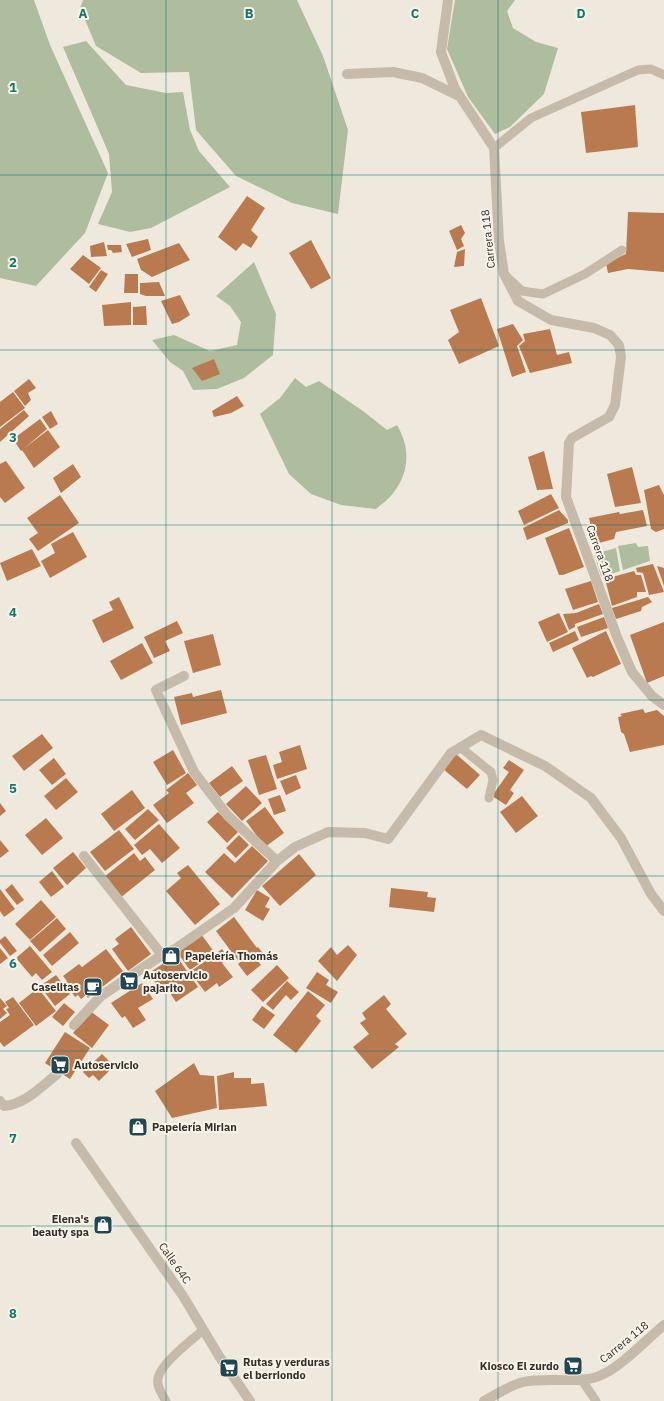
<svg xmlns="http://www.w3.org/2000/svg" width="664" height="1401" font-family="'IBM Plex Sans',sans-serif">
	<style>
		.green { fill: #aebd9e }
		.building { fill: #ba7a50 }
		.lines { fill: none; stroke-linecap: round; stroke-linejoin: round }
		.lane { stroke: #c6bbaa; stroke-width: 9 }
		.street { stroke: #c6bbaa; stroke-width: 10 }
		.grid { fill: none; stroke: #0f766e; stroke-width: 1; stroke-opacity: 0.55 }
		.labels { text-anchor: middle; dominant-baseline: central; stroke-width: 4; stroke-linejoin: round; paint-order: stroke }
		.street-label { font-size: 11px; fill: #342e29; stroke: #f8f3e8 }
		.poi-label { font-size: 11px; font-weight: bold; fill: #342e29; stroke: #f8f3e8; text-anchor: start }
		.grid-label { font-size: 13px; text-anchor: middle; font-weight: bold; fill: #0f766e; stroke: #f8f3e8; stroke-width: 4; stroke-linejoin: round; paint-order: stroke }
	</style>
	<rect width="100%" height="100%" fill="#efe9dd"/>
	<path class="green" d="M0,0H34L50,45L108,173L85,233L36,286L0,278Z
		M83,0H297L323,56L348,130L338,214L292,203L236,176L196,130L189,72L141,73L96,46L80,8Z
		M455,0H515L507,11L513,28L536,42L558,48L544,94L510,127L495,134L468,97L447,49Z
		M86,41L126,85L166,93L183,92L190,130L199,151L230,187L151,228L130,232L98,224L112,192L109,154L63,47Z
		M254,262L276,314L273,355L244,378L217,389L193,390L183,371L170,362L152,340L174,335L210,351L237,345L241,322L230,306L216,296Z
		M295,378L306,387L319,381L363,411L387,430L397,425C410,447 410,471 394,492C390,498 382,504 376,509L341,505L311,494L289,474L260,414L280,398Z
		M636,543L638,547L648,546L650,561L623,570L618,546Z
		M616,548L620,571L604,577L601,576L594,554Z"/>
	<path class="building" d="M635,105L638,147L586,153L581,112Z
		M247,196L265,208L251,230L258,237L251,248L243,243L236,251L218,237Z
		M628,212L664,213V272L628,269L608,273L606,263L626,254Z
		M461,225L465,233L461,239L464,246L457,250L449,231Z
		M148,239L151,250L132,257L126,244Z
		M311,240L331,278L311,289L289,253Z
		M104,242L107,256L91,257L90,246Z
		M179,243L190,260L152,277L141,270L137,259Z
		M107,245H121L122,252L113,253L111,250H108Z
		M465,249L464,266L454,267L457,252Z
		M83,255L101,268L89,284L70,269Z
		M101,270L108,274L96,292L89,287Z
		M125,274H138V293H124Z
		M159,282L165,296H146L140,294V283Z
		M180,295L190,315L179,322L172,324L161,301Z
		M481,298L499,346L459,364L448,340L459,332L450,310Z
		M131,302V325L104,326L102,305Z
		M146,306L147,325H133V307Z
		M513,324L523,340L517,346L526,372L512,377L497,329Z
		M550,329L557,355L569,352L572,363L530,373L519,346L525,341L523,334Z
		M214,359L220,374L202,381L192,368Z
		M29,379L36,388L28,393L31,400L25,406L14,391Z
		M13,392L25,408L0,427V402Z
		M237,396L244,406L231,413L214,417L212,411Z
		M24,410L29,416L0,442V429Z
		M51,411L58,424L50,429L42,417Z
		M40,419L47,429L21,451L13,439Z
		M48,430L60,447L34,468L22,450Z
		M544,451L553,489L537,490L528,457Z
		M6,461L25,488L5,503L0,497V464Z
		M73,464L81,477L61,493L53,478Z
		M632,467L641,503L615,507L607,474Z
		M659,485L664,495V529L656,532L651,529L644,490Z
		M551,494L559,508L524,525L518,511Z
		M60,495L79,523L38,551L29,539L38,533L27,518Z
		M559,510L568,520V523L527,540L523,528Z
		M643,510L647,526L616,532L614,539L595,544L589,518L619,512L620,514Z
		M569,528L584,567L563,575H559L545,538Z
		M73,532L87,557L50,578L41,561L55,553L51,544Z
		M32,549L41,566L7,581L0,563Z
		M653,564L664,592L649,595L643,573L637,572L636,568Z
		M657,566L664,568V586Z
		M634,571L636,575H641L646,592H637V597L612,606L605,579Z
		M591,581L598,602L573,610L565,589Z
		M119,597L134,628L103,643L92,620L113,610L109,602Z
		M648,597L652,602L642,607L641,611L616,619L612,608Z
		M599,604L603,614L575,624V627L569,630L563,614L576,613Z
		M559,613L568,632L547,642L538,622Z
		M604,617L608,628L581,637L577,627Z
		M177,621L183,633L165,641L170,651L154,658L144,637Z
		M664,622V676L647,683L630,635Z
		M575,631L579,640L553,652L549,643Z
		M606,631L621,664L593,677L591,676L587,678L572,648Z
		M213,634L221,665L193,673L184,641Z
		M142,643L153,663L121,680L110,661Z
		M221,690L227,713L181,725L174,697L192,693L193,697Z
		M643,709L645,713L657,710L664,716V745L630,752L624,734L621,732L618,717L622,716L620,714Z
		M42,734L53,748L24,771L12,756Z
		M300,745L307,769L277,779L273,765L282,762L279,752Z
		M173,750L186,773L167,785L153,762Z
		M456,754L480,775L467,789L443,769Z
		M266,755L277,789L259,795L248,760Z
		M54,758L66,774L52,785L39,770Z
		M509,760L524,770L510,790L514,793L506,805L492,796L509,772L503,768Z
		M232,766L243,781L220,797L209,783Z
		M188,773L197,785L186,793L194,803L167,823L153,805L169,793L166,790Z
		M296,775L301,788L286,795L280,781Z
		M66,778L78,792L56,810L44,796Z
		M246,786L262,803L242,821L226,804Z
		M132,790L145,808L114,831L101,814Z
		M280,795L286,811L274,815L268,799Z
		M522,796L538,816L516,833L500,812Z
		M0,803L6,811L0,816Z
		M265,807L284,833L265,847L246,821Z
		M148,809L159,820L135,840L125,829Z
		M218,812L238,832L227,843L207,822Z
		M46,818L63,838L42,855L25,835Z
		M159,824L180,848L162,863L150,849L142,855L134,845Z
		M119,830L134,849L105,871L90,852Z
		M239,835L249,845L236,858L226,848Z
		M0,840L9,851L0,858Z
		M252,846L268,861L232,898L205,872L224,853L235,863Z
		M73,852L86,868L67,885L53,868Z
		M134,853L140,861L145,857L155,870L120,898L104,877Z
		M299,854L316,875L280,906L262,886Z
		M188,865L220,904L195,925L166,891L181,878L177,873Z
		M52,871L64,887L51,897L39,882Z
		M12,884L24,900L17,905L5,890Z
		M391,888L428,892L427,897L436,898L434,912L389,907Z
		M0,889L15,909L4,917L0,911Z
		M257,890L270,898L265,907L270,909L263,921L245,910Z
		M41,900L56,917L30,940L15,924Z
		M234,917L257,948L239,962L216,931Z
		M57,918L66,929L40,952L30,941Z
		M131,927L151,954L128,971L112,949L119,944L115,939Z
		M70,932L79,943L52,966L43,955Z
		M201,934L215,953L190,970L177,952Z
		M5,936L17,951L10,956L0,943V940Z
		M348,945L357,955L337,981L318,961L331,947L337,955Z
		M30,946L52,972L42,980L36,973L32,977L16,958Z
		M258,947L265,956L258,961L261,965L247,976L238,964Z
		M0,948L8,958L0,964Z
		M106,949L123,971L88,998L86,995L81,999L78,995L75,997L65,983L67,981L63,976L79,964L82,967Z
		M222,949L228,958L222,963L233,977L219,987L217,983L205,992L190,972Z
		M176,955L198,987L176,1002L166,987L161,991L149,973Z
		M277,965L289,978L263,1002L251,990Z
		M317,972L329,980L326,985L338,992L331,1003L306,988Z
		M56,975L70,994L55,1006L40,986Z
		M287,981L299,992L291,1000L286,995L273,1010L266,1004Z
		M142,983L153,999L138,1008L146,1020L133,1028L125,1016L122,1018L111,1003Z
		M38,988L56,1011L36,1026L19,1003Z
		M308,991L325,1005L316,1016L321,1021L296,1053L273,1035Z
		M384,995L391,1004L386,1009L407,1034L395,1044L399,1047L372,1069L353,1047L369,1034L360,1023L366,1019L362,1013Z
		M13,997L34,1025L4,1047L0,1042V1022L10,1015L6,1009L9,1008L5,1002Z
		M0,998L7,1006L3,1009L7,1013L0,1019Z
		M64,1003L75,1012L63,1026L52,1017Z
		M262,1006L275,1015L264,1029L252,1020Z
		M90,1011L109,1025L92,1048L73,1033Z
		M65,1032L90,1048L70,1079L45,1063Z
		M102,1054L114,1066L99,1081L93,1075L89,1078L83,1072Z
		M194,1063L200,1075L214,1076L217,1108L172,1118L155,1091Z
		M234,1072V1078H251V1084L264,1083L267,1106L219,1110L217,1076Z"/>
	<g class="lines">
		<path class="lane" d="M494,148L531,118L638,70L651,69L664,75
			M506,276L522,291L543,294L585,274L622,250
			M460,747L491,772L493,780L489,798
			M581,1379L596,1401
			M166,1401C162,1394 156,1386 158,1378C161,1363 192,1340 203,1330"/>
		<path class="street" d="M448,0L441,52L455,89L494,148L499,241L504,274L518,301L551,320L594,328L610,335L619,345L621,357L615,405L609,417L572,438L569,443L566,497L617,637L632,672L652,696L664,705
			M347,74L393,72L422,78L459,96
			M184,676L156,690L194,772L228,816L277,861
			M84,856L162,955
			M74,1025L101,996L162,955L175,949L234,908L277,861L295,847L328,832L365,833L388,839L451,753L481,735L545,766L591,798L621,838L651,894L664,911
			M0,1101L4,1106C25,1104 41,1087 57,1074
			M76,1143L183,1296L219,1356L250,1401
			M484,1401C496,1395 510,1385 523,1382C545,1377 581,1384 599,1376C619,1369 647,1339 664,1325"/>
	</g>
	<path class="grid" d="M166,0V1401M332,0V1401M498,0V1401M0,175H664M0,350H664M0,525H664M0,700H664M0,876H664M0,1051H664M0,1226H664"/>
	<defs>
		<g id="shop-square" transform="scale(1)"><rect x="-9" y="-9" width="18" height="18" rx="4" fill="#224752" stroke="#f8f3e8"/><path d="M-5-2.5h2.3a2.7 3.5 0 0 1 5.4 0H5L5.5 6h-11ZM-1.5-2.5h3a1.5 2.3 0 0 0-3 0Z" fill="#fff"/></g>
		<g id="supermarket-square" transform="scale(1)"><rect x="-9" y="-9" width="18" height="18" rx="4" fill="#224752" stroke="#f8f3e8"/><path d="M-6-5.5h2.5l.6 2H6L4.5 2H-2.5L-4.4-4H-6ZM-1.5 3.2a1.3 1.3 0 1 0 .1 0ZM3 3.2a1.3 1.3 0 1 0 .1 0Z" fill="#fff"/></g>
		<g id="cafe-square" transform="scale(1)"><rect x="-9" y="-9" width="18" height="18" rx="4" fill="#224752" stroke="#f8f3e8"/><path d="M-5.5-4.5H6V0H3Q3 3.5 0 3.5H-2.5Q-5.5 3.5-5.5 0ZM3-3.2v2h1.7v-2ZM-6 4.5H4V6H-6Z" fill="#fff"/></g>
	</defs>
	<g fill-rule="evenodd">
		<use href="#shop-square" x="171" y="956"/>
		<use href="#supermarket-square" x="129" y="981"/>
		<use href="#cafe-square" x="93" y="987"/>
		<use href="#supermarket-square" x="60" y="1065"/>
		<use href="#shop-square" x="138" y="1127"/>
		<use href="#shop-square" x="103" y="1225"/>
		<use href="#supermarket-square" x="573" y="1366"/>
		<use href="#supermarket-square" x="229" y="1368"/>
	</g>
	<g class="labels">
		<g class="street-label">
			<text transform="translate(488 239) rotate(-96)">Carrera 118</text>
			<text transform="translate(600 553) rotate(70)">Carrera 118</text>
			<text transform="translate(175 1263) rotate(55)">Calle 64C</text>
			<text transform="translate(624 1342) rotate(-39)">Carrera 118</text>
		</g>
		<g class="poi-label">
			<text x="185" y="956">Papelería Thomás</text>
			<text x="143" y="975">Autoservicio<tspan x="143" dy="13">pajarito</tspan></text>
			<text x="79" y="987" text-anchor="end">Caselitas</text>
			<text x="74" y="1065">Autoservicio</text>
			<text x="152" y="1127">Papelería Mirian</text>
			<text x="89" y="1219" text-anchor="end">Elena's<tspan x="89" dy="13">beauty spa</tspan></text>
			<text x="243" y="1362">Rutas y verduras<tspan x="243" dy="13">el berriondo</tspan></text>
			<text x="559" y="1366" text-anchor="end">Kiosco El zurdo</text>
		</g>
	</g>
	<g class="grid-label">
		<text x="83" y="18">A</text>
		<text x="249" y="18">B</text>
		<text x="415" y="18">C</text>
		<text x="581" y="18">D</text>
		<text x="13" y="92">1</text>
		<text x="13" y="267">2</text>
		<text x="13" y="442">3</text>
		<text x="13" y="617">4</text>
		<text x="13" y="793">5</text>
		<text x="13" y="968">6</text>
		<text x="13" y="1143">7</text>
		<text x="13" y="1318">8</text>
	</g>
</svg>
